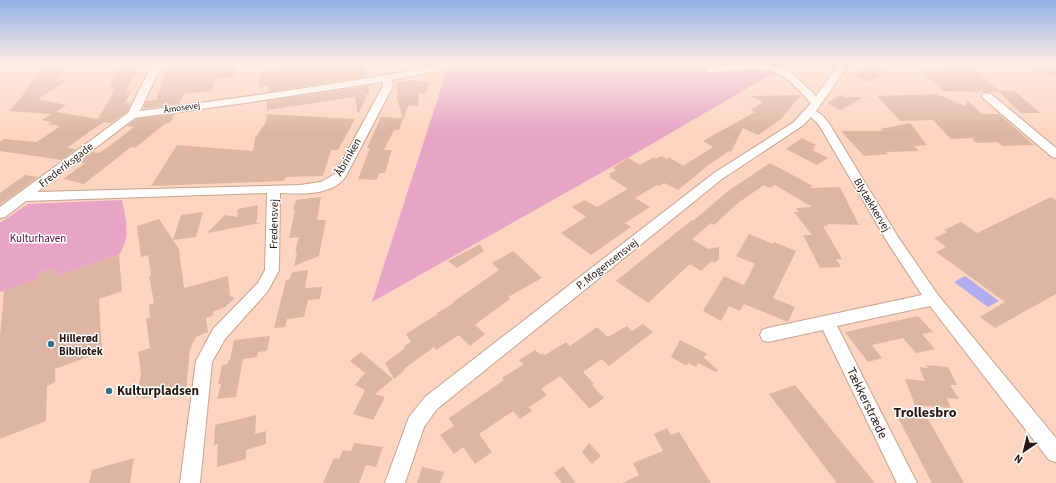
<svg xmlns="http://www.w3.org/2000/svg" width="1056" height="483" font-family="'Source Sans 3',sans-serif">
	<style>
		.green { fill: #e7a4c6 }
		.water { fill: #b1acec }
		.building { fill: #ddb6a3 }
		.lines { fill: none; stroke-linecap: round; stroke-linejoin: round }
		.street-casing { stroke: #c9a28f; stroke-width: 2 }
		.street { fill: #fff; fill-rule: evenodd }
		.poi-dot { fill: #367089; stroke: #fff; stroke-width: 1.5 }
		.labels { text-anchor: middle; dominant-baseline: central; stroke-width: 3; stroke-linejoin: round; paint-order: stroke }
		.far-street-label { font-size: 9px; fill: #261710; stroke: #fff }
		.street-label { font-size: 11px; fill: #261710; stroke: #fff }
		.park-label { font-size: 11px; fill: #590a3d; stroke: #fff }
		.poi-label { font-size: 11px; font-weight: bold; fill: #261710; stroke: #fff; text-anchor: start }
		.near-poi-label { font-size: 13px; font-weight: bold; fill: #261710; stroke: #fff; text-anchor: start }
		.near-street-label { font-size: 13px; fill: #261710; stroke: #fff }
		.near-neighbourhood-label { font-size: 14px; font-weight: bold; fill: #261710; stroke: #fff }
	</style>
	<rect width="100%" height="100%" fill="#fdd5c1"/>
	<path class="green" d="M450,64H789L631,156L372,302L448,67L505,70L449,66Z
		M122,200C126,220 131,237 119,255L56,276V268L39,273V279L0,292V223L28,204Z"/>
	<path class="water" d="M965,276L999,301L988,307L954,282Z"/>
	<path class="building" d="M125,64H139L126,92L131,91L125,103H131L127,112L111,123L104,122L89,132L67,148L76,149L62,160L0,151V142L4,139L37,142L60,126L48,124L52,122L42,120L51,114L9,111L20,99L41,68L66,66L56,81L68,80L38,99L66,105L56,112L98,119L115,89L113,90L114,86L110,87L111,84H110L120,67H124Z
		M172,64H237L234,77L215,79L212,91L184,94L179,104L143,109L146,101L156,100L167,69H170Z
		M282,64H330V68L364,64L367,77L268,92V86L259,88L260,72L282,69Z
		M1022,64H1056V77L1021,67Z
		M871,66L886,72L868,82L853,75Z
		M974,68L998,90L1015,91L1040,113H1021L999,92L943,91L920,70Z
		M414,80L430,82L425,93H419L418,106H408L399,130H394L384,150H392L385,173H380L376,180L358,179L370,148H367L381,117L403,118L396,95H398L396,82Z
		M368,86L370,95H365L366,99L358,114L355,97L267,110V101Z
		M937,94L965,106L968,101L982,114H999L1034,145L1002,146L998,142L976,143L972,138L951,139L933,120L900,121L877,96Z
		M801,95L780,120L758,135L743,128L731,152L729,151L703,169H704L678,190L664,183L659,186L657,185L635,198L650,207L625,223L631,227L591,255L561,233L586,217L572,207L584,200L597,207L628,189L609,177L611,176L609,174L616,170L613,168L628,158L640,165L654,157L656,159L661,156L667,159L669,157L683,166L713,147L703,141L755,112L751,110L763,102L750,96Z
		M841,95L845,97H864L841,110L827,103Z
		M175,114L170,123H166L135,148L131,147L84,184L63,179L85,163L79,162L93,152L98,153L104,150L134,127L127,126L136,119Z
		M267,114L355,119L338,150H331L323,176L286,177L284,181L151,186L177,145L253,151L255,138L266,122Z
		M910,123L927,145L914,146L919,151L886,152L888,154L864,156L841,131H885L880,129Z
		M802,138L816,145L813,147L815,148L812,150L828,158L817,165L786,149Z
		M770,163L813,186L810,188L840,187L859,225L827,224L828,226H823L842,259H836L841,267L820,268L803,235H812L794,212H799L796,208L812,207L775,185L770,188L764,185L738,203L714,225L711,223L692,239L708,249L719,247V259L715,263L712,261L701,271L690,264L648,303L616,281L692,220L693,221L728,191Z
		M25,175L38,177L0,205V193Z
		M321,197L317,220H326L319,256L294,266L297,252H295L299,237L289,238L295,210H293L296,200Z
		M1051,197L1056,200V294L995,328L980,317L1005,302L936,252L946,247L934,238L947,232L944,230L961,222L977,233Z
		M258,205L257,220L255,222L260,223L207,233L225,215L237,217L238,209Z
		M203,212L196,237L173,240L181,215Z
		M159,219L179,249L184,288L228,276L230,296L235,298L225,307L213,312L214,315L206,318L208,332L196,337L190,349L186,389L143,399V396L136,398L141,374L138,352L150,348L146,319L150,317L149,305L154,303L149,276L151,275L148,255L141,257L137,226Z
		M749,234L773,244L774,242L796,251L773,298L795,307L788,322L744,304L740,311L729,306L721,321L703,311L724,276L744,285L755,264L736,256Z
		M480,244L484,251L457,268L448,261Z
		M513,251L542,278L508,297L510,299L476,324L475,325L485,334L470,346L459,335L436,350L434,347L404,369L405,370L394,379L385,363L405,348L404,346L411,342L406,334L438,314L437,313L454,303L453,302L499,270L492,263Z
		M119,255L122,291L99,299L102,352L55,369V382L47,386L46,421L0,439V337L4,290L39,279V273L56,268V276Z
		M308,270L305,288L322,287L320,299L308,300L304,317L287,319L285,327L274,328L286,280L290,279L292,272Z
		M918,316L933,332L922,334L935,349L916,353L903,338L872,345L882,358L868,362L845,332Z
		M643,324L653,332L609,366L602,359L583,372L594,384L592,385L604,398L592,407L589,408L560,376L541,389L547,395L529,407L532,411L520,419L513,411L479,434L492,452L475,464L463,447L454,454L440,435L454,426L449,418L504,380L502,378L524,364L519,360L535,350L541,355L543,354L545,355L566,342L570,346L597,327L608,337L627,326L632,331Z
		M270,336L267,351L258,352L257,357L243,359L236,397L217,399L221,384H218L222,365L228,364V361L230,360L234,340Z
		M680,340L708,354L703,357L718,370L716,372L698,363L696,367L688,363L687,366L671,357Z
		M361,352L393,379L375,394L385,397L373,420L353,414L365,390L355,385L365,373L350,361Z
		M926,365L948,367L957,385H950L959,399L947,398L951,408L915,405L905,379L925,381L919,367L928,368Z
		M795,385L875,483H837L769,394Z
		M894,410H923L964,483H932Z
		M256,415L255,434L266,431V444L246,450V459L217,467L218,444L214,445L215,425Z
		M667,428L671,435L679,432L711,483H622L639,475L633,463L663,451L654,434Z
		M354,443L383,447L376,467L366,465L359,483H323L334,458L339,459L343,450L351,451Z
		M589,443L601,456L592,464L582,452Z
		M134,458L130,483H89L92,470Z
		M563,466L576,483H562L554,473Z
		M422,467L444,472L440,483H417Z"/>
	<g class="lines">
		<g class="street-casing">
			<path id="street" d="M152,64H162L140,111C239,98 339,84 437,66L438,64H448L444,70L392,80L393,86L346,176C333,196 301,194 280,193L279,270L268,291L225,339L212,362L200,483H180L196,361L213,329L258,283L265,270L267,193L26,201L5,217L0,218V207L128,113ZM382,82L383,86L335,174L321,182L300,185L37,192L135,118L245,103Z
				M733,64C751,64 775,61 791,73C800,80 808,88 816,96L839,64H849L816,111L823,116L830,125L898,237L938,295L1056,438V462L1049,460L930,306L837,326L917,483H897L823,330L768,342L762,340L760,335L762,330L768,328L922,295L888,243L819,125L811,117L802,126L722,179L437,409L424,427L405,483H385L409,417L425,397L714,173L794,122L811,103C802,94 792,81 781,75C760,64 733,70 710,73L705,70L710,67Z
				M987,93L991,94L1056,148V158L1052,157L983,98L982,96L983,94Z"/>
		</g>
		<use href="#street" class="street"/>
	</g>
	<linearGradient id="sky" x2="0" y2="1"><stop stop-color="#92b1ea"/><stop offset="0.48" stop-color="#feece3"/><stop offset="1" stop-color="#feece3" stop-opacity="0"/></linearGradient>
	<rect width="1056" height="132" fill="url(#sky)"/>
	<g class="poi-dot">
		<circle cx="51" cy="344" r="4"/>
		<circle cx="109" cy="391" r="4"/>
	</g>
	<g class="labels">
		<g class="far-street-label">
			<text transform="translate(182 108) rotate(-8)">Åmosevej</text>
		</g>
		<g class="street-label">
			<text transform="translate(348 157) rotate(-60)">Åbrinken</text>
			<text transform="translate(66 165) rotate(-38)">Frederiksgade</text>
			<text transform="translate(872 205) rotate(59)">Blytækkervej</text>
			<text transform="translate(274 224) rotate(-89)">Fredensvej</text>
			<text transform="translate(607 264) rotate(-38)">P. Mogensensvej</text>
		</g>
		<g class="park-label">
			<text x="38" y="238">Kulturhaven</text>
		</g>
		<g class="poi-label">
			<text x="59" y="338">Hillerød<tspan x="59" dy="13">Bibliotek</tspan></text>
		</g>
		<g class="near-poi-label">
			<text x="117" y="391">Kulturpladsen</text>
		</g>
		<g class="near-street-label">
			<text transform="translate(867 403) rotate(64)">Tækkerstræde</text>
		</g>
		<g class="near-neighbourhood-label">
			<text x="925" y="413">Trollesbro</text>
		</g>
	</g>
	<g transform="translate(1024 451) rotate(215)" stroke="#ffffff" stroke-width="3" paint-order="stroke">
	<path d="M0-3L7 15L0 10L-7 15Z" fill="#261710"/>
	<text y="-6" font-size="11" font-weight="bold" text-anchor="middle" fill="#261710">N</text>
	</g>
</svg>
